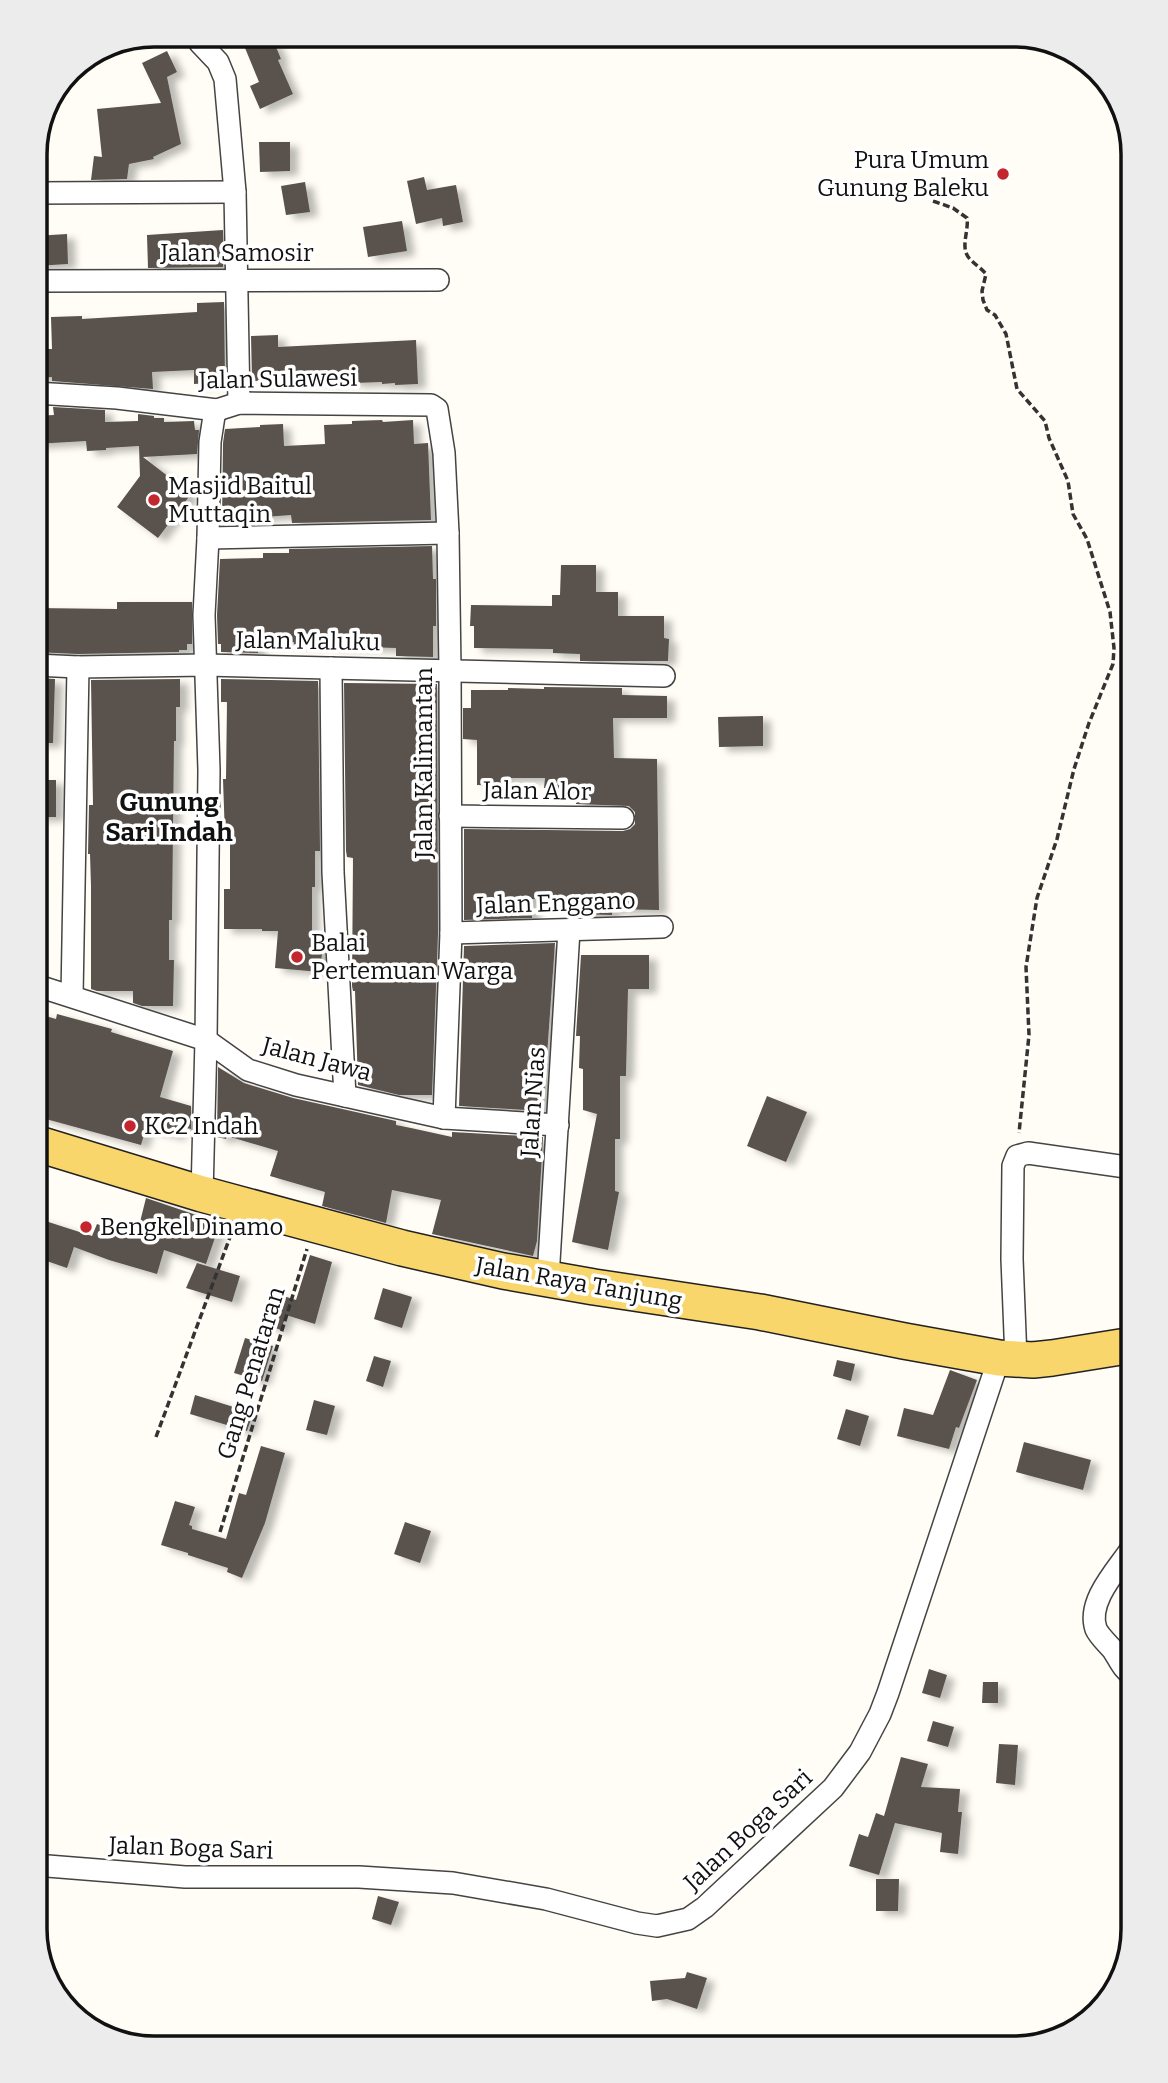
<svg xmlns="http://www.w3.org/2000/svg" width="1168" height="2083" font-family="Bitter,serif">
<style>
.building{fill:#5a524d;filter:url(#shadow)}
.lines{fill:none;stroke-linecap:round;stroke-linejoin:round}
.minor-casing{stroke:#444;stroke-width:24}
.primary-casing{stroke:#222;stroke-width:38}
.path{stroke:#333;stroke-width:3.5;stroke-dasharray:7 3.5;stroke-linecap:butt}
.minor{stroke:#fff;stroke-width:21}
.primary{stroke:#f9d66b;stroke-width:35}
.poi-dot{fill:#c4262e;stroke:#fff;stroke-width:2.5}
.labels{text-anchor:middle;stroke-width:7;stroke-linejoin:round;paint-order:stroke}
.poi-label{font-size:24px;fill:#111;stroke:#fff;text-anchor:start}
.street-label{font-size:24px;fill:#111;stroke:#fff}
.neighbourhood-label{font-size:26px;font-weight:bold;fill:#111;stroke:#fff}
.rim{fill:none;stroke:#111;stroke-width:3.5}
</style>
<defs>
<filter id="shadow"><feDropShadow dx="8" dy="4.5" stdDeviation="3.5" flood-color="#0004"/></filter>
</defs>
<rect width="100%" height="100%" fill="#fffdf5"/>
<!-- building -->
<g class="building">
<path d="M274 42 281 59 278 60 293 94 260 109 250 86 259 82 243 43Z"/>
<path d="M167 51 177 72 167 77 181 144 153 157 154 159 129 164 127 179 91 180 94 156 102 157 97 109 161 103 142 63Z"/>
<path d="M259 142H290V171L260 172Z"/>
<path d="M424 177 427 190 456 185 463 222 443 226 442 218 416 224 407 181Z"/>
<path d="M305 182 310 212 286 215 281 186Z"/>
<path d="M402 221 407 251 368 257 363 227Z"/>
<path d="M223 230V267L148 268 147 235Z"/>
<path d="M67 234 68 264 35 266V236Z"/>
<path d="M224 302 225 382 194 384V370L152 372 153 389 52 381V377L35 378V349H52L51 317 82 316V319L197 312V303Z"/>
<path d="M278 335V347L416 340 418 384 395 385V383L382 384V382L354 383V380L322 382V379L252 381 251 336Z"/>
<path d="M53 407 105 410V422L138 421V414L154 416V418H164V422L194 421 195 430H199L197 454 143 457 191 494 158 538 117 507 140 476 139 446 106 448V450L87 451 86 441 35 444V416L54 415Z"/>
<path d="M382 420 383 422 413 420 414 444 428 443 431 520 292 523 291 515 222 520 223 443 225 429 260 427V425L283 424 284 446 325 444 324 425 352 424V421Z"/>
<path d="M432 546 433 579H436V626H433V657L396 656V648L330 646V644H294V642H258V653L221 652V644H218L217 615 220 559 263 558V553H289V549Z"/>
<path d="M561 565H596V592H618V616H664V638L669 639 668 661H580V654L553 653V649L474 648V626H470L471 605 552 606V595H560Z"/>
<path d="M117 602H192V644H187V650H179V652L78 654 35 652V608L117 609Z"/>
<path d="M35 678 55 679 53 743H35Z"/>
<path d="M180 679V707H176V741H174L172 920H169V960H174L173 1006H142L133 1003V991H97L91 989V886L90 854H88L89 805H93L91 680Z"/>
<path d="M221 679 318 681 320 851H315V887H312V943L323 944 320 972 275 968 278 931H262V929H224V889H230V837H225L223 779H226L227 702H221Z"/>
<path d="M344 683 437 684 438 933 432 1095H399L358 1085 355 991H353L352 986 353 858 347 857 346 851Z"/>
<path d="M544 687 622 688V695L667 696V718H613L614 758 657 759 659 910 612 909V915L575 914 576 900 532 899V918L464 920V829L623 831 630 829 635 824V812L629 806 576 804V789L544 788 545 778H502V786L477 785V740L463 739V708H471V690H508V688L544 689Z"/>
<path d="M763 716V746L719 747 718 717Z"/>
<rect x="35" y="780" width="21" height="37"/>
<path d="M555 943 543 1111 459 1106 464 946Z"/>
<path d="M581 955H649V989H628L626 1076H620V1139H615V1191L619 1192 608 1250 572 1242 597 1114 583 1110V1069L579 1068 580 1036H576Z"/>
<path d="M35 1013 56 1019 57 1014 112 1029 111 1032 173 1051 160 1097 191 1106V1129L180 1126 177 1136 146 1128 141 1145 35 1116Z"/>
<path d="M218 1067 244 1083 293 1098 396 1121V1125L411 1128 452 1137V1132L543 1137 537 1241 533 1256 432 1234 441 1200 392 1190 386 1223 322 1206 325 1192 270 1176 278 1151 227 1136 226 1139 217 1137Z"/>
<path d="M767 1096 807 1112 786 1162 747 1146Z"/>
<path d="M146 1198 220 1223 206 1264 164 1250 157 1274 109 1260 74 1247 67 1268 38 1258 45 1236 35 1233 36 1218 92 1236 97 1224 136 1238Z"/>
<path d="M310 1255 332 1262 315 1324 286 1315 281 1330 264 1324 274 1293 296 1300Z"/>
<path d="M197 1263 240 1276 232 1302 186 1288Z"/>
<path d="M383 1288 412 1297 402 1328 374 1319Z"/>
<path d="M245 1338 273 1346 262 1381 234 1373Z"/>
<path d="M374 1356 391 1361 383 1387 366 1381Z"/>
<path d="M837 1360 855 1364 851 1381 833 1376Z"/>
<path d="M950 1370 977 1380 959 1428 956 1427 949 1449 897 1436 904 1408 933 1415Z"/>
<path d="M195 1395 253 1413 247 1431 190 1414Z"/>
<path d="M314 1400 335 1406 327 1435 306 1430Z"/>
<path d="M846 1409 869 1416 860 1446 837 1439Z"/>
<path d="M1024 1442 1091 1460 1083 1490 1016 1472Z"/>
<path d="M261 1446 285 1453 265 1523 242 1578 227 1572 228 1568 188 1555V1553L161 1545 175 1501 195 1507 189 1525 192 1526V1529L226 1539 239 1493 246 1495Z"/>
<path d="M405 1522 431 1531 420 1563 394 1554Z"/>
<path d="M929 1669 947 1675 940 1698 922 1693Z"/>
<path d="M983 1682H998V1703H982Z"/>
<path d="M933 1721 954 1727 948 1747 927 1741Z"/>
<path d="M999 1744 1018 1745 1015 1785 996 1783Z"/>
<path d="M901 1757 928 1764 921 1787 960 1789 958 1812H962L958 1854 940 1852 942 1833 895 1823 879 1875 849 1866 859 1834 868 1837 876 1813 884 1816Z"/>
<path d="M876 1879H899L898 1911H876Z"/>
<path d="M378 1896 399 1902 391 1925 372 1919Z"/>
<path d="M687 1972 707 1978 697 2009 667 1999 652 2001 650 1981 685 1978Z"/>
</g>
<g class="lines">
<defs>
<g id="minor">
<path d="M200 43 218 62 225 79 235 192 239 403"/>
<path d="M35 193 235 192"/>
<path d="M35 281 438 280"/>
<path d="M35 393 117 398 217 410 239 403 431 405 437 409 444 453 448 533 450 670 451 933 444 1118"/>
<path d="M208 538 448 533"/>
<path d="M35 665 78 667 205 665 664 676"/>
<path d="M331 668 333 872 345 1096"/>
<path d="M450 816 623 818"/>
<path d="M451 933 662 927"/>
<path d="M35 985 206 1040 248 1070 296 1085 444 1118 558 1125"/>
<path d="M72 996 78 667"/>
<path d="M202 1194 206 1040 209 770 204 615 208 538 210 442 214 416 217 410"/>
<path d="M548 1278 569 930"/>
<path d="M1016 1359 1012 1259 1013 1166 1017 1156 1028 1153 1133 1168"/>
<path d="M1133 1676C1122 1668 1120 1661 1113 1650 1108 1644 1099 1636 1096 1629 1086 1600 1120 1567 1133 1546"/>
<path d="M35 1865 185 1877H359L453 1883 546 1899 637 1923 657 1926 688 1919 705 1907 833 1788 860 1752 880 1714 888 1693 999 1358"/>
</g>
<path id="primary" d="M35 1143 202 1194 402 1248 503 1271 594 1287 760 1312 904 1341 999 1358 1033 1360 1052 1358 1133 1345"/>
</defs>
<!-- minor casing -->
<use href="#minor" class="minor-casing"/>
<!-- primary casing -->
<use href="#primary" class="primary-casing"/>
<!-- path -->
<g class="path">
<path d="M933 201 953 208 967 218C969 231 960 247 969 258 974 264 981 268 986 274L982 291 983 300 987 310 995 315 1006 334 1017 389 1045 421 1049 438 1068 481 1073 514 1087 539 1110 612 1114 648 1113 664 1089 723 1074 769 1057 839 1037 898 1026 967 1029 1035 1019 1133"/>
<path d="M156 1437 233 1229"/>
<path d="M220 1532 307 1249"/>
</g>
<!-- minor -->
<use href="#minor" class="minor"/>
<!-- primary -->
<use href="#primary" class="primary"/>
</g>
<!-- markers -->
<g class="poi-dot">
<circle cx="1003" cy="174" r="7"/>
<circle cx="154" cy="500" r="7"/>
<circle cx="297" cy="957" r="7"/>
<circle cx="130" cy="1126" r="7"/>
<circle cx="86" cy="1227" r="7"/>
</g>
<g class="labels">
<!-- poi labels -->
<g class="poi-label">
<text x="989" y="168" text-anchor="end">Pura Umum<tspan x="989" dy="28">Gunung Baleku</tspan></text>
<text x="168" y="494">Masjid Baitul<tspan x="168" dy="28">Muttaqin</tspan></text>
<text x="311" y="951">Balai<tspan x="311" dy="28">Pertemuan Warga</tspan></text>
<text x="144" y="1134">KC2 Indah</text>
<text x="100" y="1235">Bengkel Dinamo</text>
</g>
<!-- street labels -->
<g class="street-label">
<text x="237" y="261">Jalan Samosir</text>
<text transform="translate(278 379) rotate(-1)" y="8">Jalan Sulawesi</text>
<text transform="translate(308 641) rotate(1)" y="8">Jalan Maluku</text>
<text transform="translate(424 763) rotate(-90)" y="8">Jalan Kalimantan</text>
<text transform="translate(537 791) rotate(1)" y="8">Jalan Alor</text>
<text transform="translate(556 903) rotate(-2)" y="8">Jalan Enggano</text>
<text transform="translate(317 1059) rotate(15)" y="8">Jalan Jawa</text>
<text transform="translate(533 1102) rotate(-86)" y="8">Jalan Nias</text>
<text transform="translate(579 1283) rotate(10)" y="8">Jalan Raya Tanjung</text>
<text transform="translate(251 1373) rotate(-73)" y="8">Gang Penataran</text>
<text transform="translate(748 1830) rotate(-43)" y="8">Jalan Boga Sari</text>
<text transform="translate(191 1848) rotate(2)" y="8">Jalan Boga Sari</text>
</g>
<!-- neighbourhood labels -->
<g class="neighbourhood-label">
<text x="169" y="811">Gunung<tspan x="169" dy="30">Sari Indah</tspan></text>
</g>
</g>
<!-- crop -->
<path d="M0 0H1168V2083H0ZM154 47H1014A107 107 0 0 1 1121 154V1929A107 107 0 0 1 1014 2036H154A107 107 0 0 1 47 1929V154A107 107 0 0 1 154 47Z" fill="#ececec" fill-rule="evenodd"/>
<path class="rim" d="M154 47H1014A107 107 0 0 1 1121 154V1929A107 107 0 0 1 1014 2036H154A107 107 0 0 1 47 1929V154A107 107 0 0 1 154 47Z"/>
</svg>
